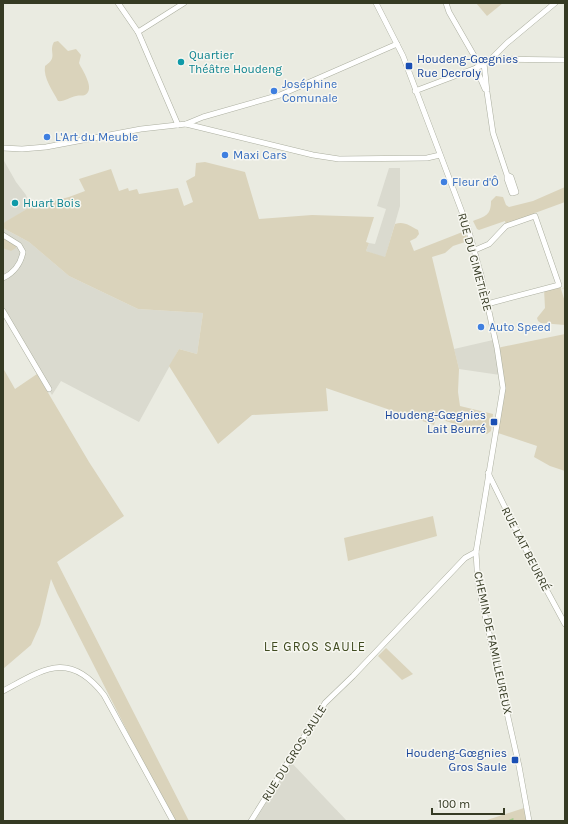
<svg xmlns="http://www.w3.org/2000/svg" width="568" height="824" font-family="Karla,sans-serif">
<style>
.built{fill:#dadacf}
.green{fill:#dad3bb}
.lines{fill:none;stroke-linecap:round;stroke-linejoin:round}
.stream{stroke:#a2cc8c;stroke-width:1.5}
.minor-casing{stroke:#acafa0;stroke-width:6}
.minor{stroke:#fff;stroke-width:5}
.culture-dot{fill:#0f9aa8;stroke:#f7f7f1;stroke-width:1.5}
.transit-dot{fill:#1a4fb4;stroke:#f7f7f1;stroke-width:1.5}
.shop-dot{fill:#3f7fe0;stroke:#f7f7f1;stroke-width:1.5}
.labels{text-anchor:middle;stroke-width:3;stroke-linejoin:round;paint-order:stroke}
.culture-label{font-size:12px;fill:#0d838f;stroke:#f7f7f1;text-anchor:start}
.transit-label{font-size:12px;fill:#164399;stroke:#f7f7f1;text-anchor:end}
.shop-label{font-size:12px;fill:#366cbe;stroke:#f7f7f1;text-anchor:start}
.street-label{font-size:12px;fill:#353a23;stroke:#f7f7f1}
.neighbourhood-label{font-size:13px;letter-spacing:1px;fill:#404b20;stroke:#f7f7f1}
</style>
<rect width="100%" height="100%" fill="#eaebe1"/>
<!-- built -->
<g class="built">
<path d="M3 159 16 182 26 195 30 207 3 224Z"/>
<path d="M389 168H400V206L385 258 366 251 369 243 375 244 386 209 377 206Z"/>
<path d="M3 228 29 242 69 276 138 309 203 313 197 354 179 349 139 422 61 381 52 395 3 311Z"/>
<path d="M493 340 500 375 459 369 454 349Z"/>
<path d="M289 760 347 821H252Z"/>
</g>
<!-- green -->
<g class="green">
<path d="M476 3H503L487 16Z"/>
<path d="M58 41 68 51 76 49 81 55 79 63C82 70 96 89 85 95 83 96 79 95 76 96 70 97 64 102 58 101 53 91 43 78 45 66 59 57 48 52 54 42Z"/>
<path d="M205 162 245 172 259 219 312 215 374 217 366 242 369 243 366 251 385 257 395 224C405 221 409 226 418 230L419 234 416 238 410 241 414 251 465 231 468 241 453 246 445 253 432 257 459 369 458 392 460 406 493 414 491 431 487 434 436 418 434 425 326 388 328 411 252 415 218 444 169 366 179 349 197 354 203 313 138 309 69 276 29 242 3 228V224L5 222 30 207 69 197 85 191 79 179 111 169 119 191 128 188 129 191 137 189 139 194 178 188 184 206 193 202 186 181 195 176 196 163Z"/>
<path d="M565 187V202L535 213V216L506 226 505 221 479 230 477 229 473 221C486 216 491 215 491 201L496 196 503 197 506 205 509 207 533 201Z"/>
<path d="M3 238 16 246V248L11 251 3 248Z"/>
<path d="M559 285 561 289 565 287V288L561 289 565 302V325L541 323 538 321 537 318 545 308 544 289Z"/>
<path d="M565 334V471L550 466 534 457 537 446 495 432 502 398 497 348Z"/>
<path d="M3 368 15 389 37 374 89 462 124 516 57 562 189 821H173L57 593 51 579 40 625 31 645 3 669Z"/>
<path d="M433 516 437 536 348 561 344 538Z"/>
<path d="M386 648 413 674 402 680 378 656Z"/>
<path d="M527 807 529 821H484Z"/>
</g>
<g class="lines">
<!-- stream -->
<path class="stream" d="M508 821 513 819"/>
<defs>
<g id="minor">
<path d="M118 3 138 32 178 125"/>
<path d="M376 3 403 56 468 228 481 275 497 348 503 388 476 552 478 584 519 766 529 821"/>
<path d="M446 3 449 12 480 66"/>
<path d="M138 32 184 3"/>
<path d="M491 59 565 60"/>
<path d="M484 63 487 92 493 133 507 175V179L512 193 516 192 511 177 507 175"/>
<path d="M476 68 485 89"/>
<path d="M415 91 476 68 491 59 507 43 555 3"/>
<path d="M186 124 313 155 339 159 427 158 440 155"/>
<path d="M3 148 22 149 46 147 141 129 186 124 203 117 280 95 397 44"/>
<path d="M3 235 19 245 23 252C21 263 14 273 3 278"/>
<path d="M475 250 489 244 506 226 535 216 559 285 487 304"/>
<path d="M3 311 49 389"/>
<path d="M488 473 539 576 565 624"/>
<path d="M3 691C44 669 69 650 104 695L173 821"/>
<path d="M251 821 325 703 353 676 465 558 476 552"/>
</g>
</defs>
<!-- minor casing -->
<use href="#minor" class="minor-casing"/>
<!-- minor -->
<use href="#minor" class="minor"/>
</g>
<!-- markers -->
<g class="culture-dot">
<circle cx="181" cy="62" r="4"/>
<circle cx="15" cy="203" r="4"/>
</g>
<g class="transit-dot">
<rect x="405" y="62" width="8" height="8" rx="2"/>
<rect x="490" y="418" width="8" height="8" rx="2"/>
<rect x="511" y="756" width="8" height="8" rx="2"/>
</g>
<g class="shop-dot">
<circle cx="274" cy="91" r="4"/>
<circle cx="47" cy="137" r="4"/>
<circle cx="225" cy="155" r="4"/>
<circle cx="444" cy="182" r="4"/>
<circle cx="481" cy="327" r="4"/>
</g>
<g class="labels">
<!-- culture labels -->
<g class="culture-label">
<text x="189" y="59">Quartier<tspan x="189" dy="14">Théâtre Houdeng</tspan></text>
<text x="23" y="207">Huart Bois</text>
</g>
<!-- transit labels -->
<g class="transit-label">
<text x="417" y="63" text-anchor="start">Houdeng-Gœgnies<tspan x="417" dy="14">Rue Decroly</tspan></text>
<text x="486" y="419">Houdeng-Gœgnies<tspan x="486" dy="14">Lait Beurré</tspan></text>
<text x="507" y="757">Houdeng-Gœgnies<tspan x="507" dy="14">Gros Saule</tspan></text>
</g>
<!-- shop labels -->
<g class="shop-label">
<text x="282" y="88">Joséphine<tspan x="282" dy="14">Comunale</tspan></text>
<text x="55" y="141">L'Art du Meuble</text>
<text x="233" y="159">Maxi Cars</text>
<text x="452" y="186">Fleur d'Ô</text>
<text x="489" y="331">Auto Speed</text>
</g>
<!-- street labels -->
<g class="street-label">
<text transform="translate(475 262) rotate(75)" y="4">RUE DU CIMETIÈRE</text>
<text transform="translate(526 549) rotate(63)" y="4">RUE LAIT BEURRÉ</text>
<text transform="translate(493 643) rotate(78)" y="4">CHEMIN DE FAMILLEUREUX</text>
<text transform="translate(294 753) rotate(-58)" y="4">RUE DU GROS SAULE</text>
</g>
<!-- neighbourhood labels -->
<g class="neighbourhood-label">
<text x="315" y="651">LE GROS SAULE</text>
</g>
</g>
<!-- border -->
<rect width="568" height="824" fill="none" stroke="#353a23" stroke-width="8"/>
<!-- scale -->
<path d="M432 808v6h72v-6" fill="none" stroke="#353a23" stroke-width="2"/>
<text x="438" y="808" font-size="12" fill="#353a23" stroke="#f7f7f1" stroke-width="3" paint-order="stroke">100 m</text>
</svg>
